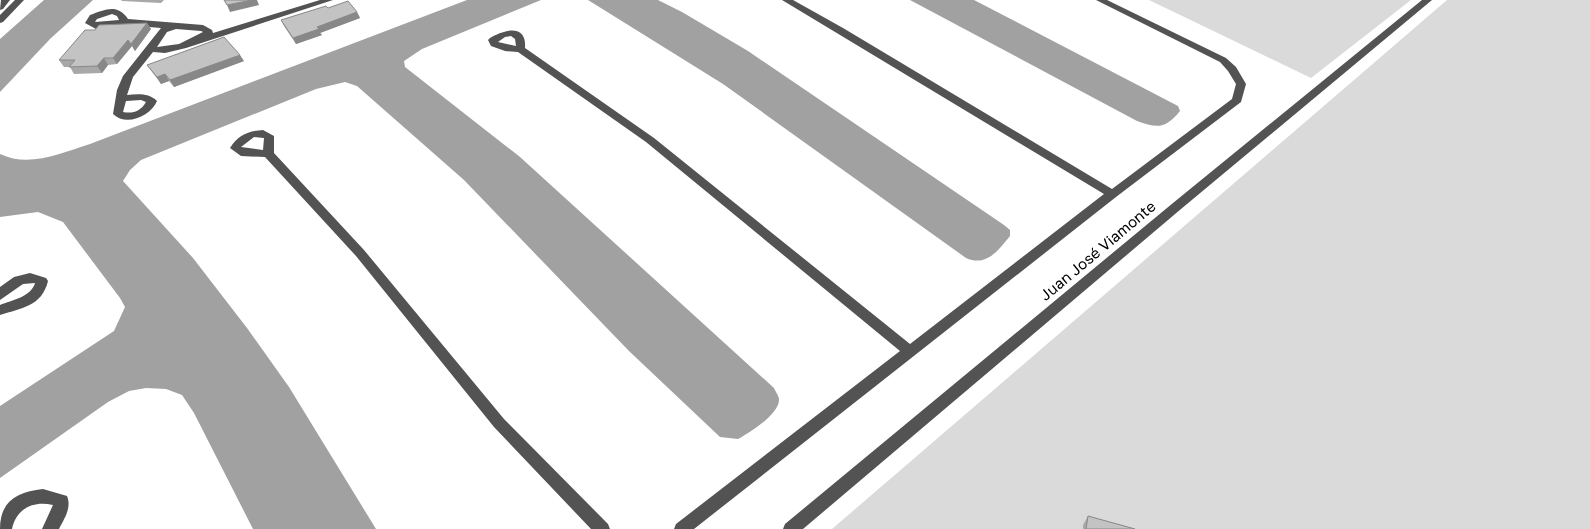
<svg xmlns="http://www.w3.org/2000/svg" width="1590" height="529" font-family="'Golos Text',sans-serif">
<style>
.green{fill:#dadada}
.water{fill:#a1a1a1}
.lines{fill:none;stroke-linecap:round;stroke-linejoin:round}
.minor{fill:#535353;fill-rule:evenodd}
.wall{fill:#a8a8a8}
.shaded-wall{fill:#888}
.building{fill:#c3c3c3;stroke:#888}
.labels{text-anchor:middle;stroke-width:4;stroke-linejoin:round;paint-order:stroke}
.street-label{font-size:15px;fill:#000;stroke:#fff}
</style>
<rect width="100%" height="100%" fill="#fff"/>
<!-- green -->
<g class="green">
<path d="M1149 0H1411L1311 78Z"/>
<path d="M1447 0H1590V529H832Z"/>
</g>
<!-- water -->
<g class="water">
<path d="M44 0H93L50 39 0 92V39Z"/>
<path d="M467 0H541L422 49 404 61 405 67 520 157 774 388C775 391 779 396 779 399 780 414 749 433 738 439L720 437 629 351 464 180 357 86 345 82 316 89 141 160 130 170 123 181 193 258 247 328 289 387 376 529H253L194 413 182 395 166 389 146 388 129 391 108 402 0 478V406L114 331 125 307 120 298 63 222 38 212 0 217V154C29 168 61 153 90 144Z"/>
<path d="M588 0H658L682 12 748 51 1004 225 1010 230V236C998 251 986 267 966 258L723 84Z"/>
<path d="M910 0H974L1178 106 1180 111C1166 128 1158 129 1137 121Z"/>
</g>
<g class="lines">
<!-- minor -->
<g class="minor">
<path d="M1 0H10L3 9 0 10Z"/>
<path d="M15 0H24L3 22 0 23V15Z"/>
<path d="M320 0H333L186 48 165 53 153 52 133 77 127 95C138 94 149 93 157 101 151 116 126 127 113 114L117 90 123 76 161 28 125 25 96 29 85 23 90 15C105 10 117 3 128 19L203 25 212 30 213 33ZM112 14 117 16 119 20 95 22 97 19ZM176 29 201 31 203 32 179 44 157 47 167 32ZM141 100 146 102C141 111 133 114 123 112L126 101Z"/>
<path d="M782 0H793L843 28 1112 189 1232 99 1236 84 1228 71 1220 62 1096 0H1107L1226 58 1236 67 1246 84 1241 102 1116 197 694 529H674L676 524 900 351 646 142 518 52 505 51 491 46 488 40 490 38C503 30 527 23 525 48L654 138 910 344 1104 194ZM511 36 515 39 516 46 498 42 505 37Z"/>
<path d="M1422 0H1432L1181 209 803 529H783L785 524 1173 203Z"/>
<path d="M263 130 274 136V153L364 250 504 419 608 524 610 529H591L494 427 356 256 265 157 241 156 230 148C238 135 248 131 263 130ZM254 137 264 138 263 150 241 147Z"/>
<path d="M30 273 46 278 48 281C42 306 22 308 0 315V305C12 300 31 297 35 283L23 284 0 300V287L14 277Z"/>
<path d="M43 489 67 496C72 508 64 519 59 529H42L53 505C33 500 16 509 12 529H0C0 501 17 492 43 489Z"/>
</g>
</g>
<!-- wall -->
<g class="wall">
<path d="M121 0H164L161 3 122 1Z"/>
<path d="M328 8 357 12 360 18 320 33 322 35 296 44 284 26 281 20Z"/>
<path d="M147 23 151 29 135 51 132 46 117 64 108 65 102 73 74 74 70 67H64L59 60Z"/>
<path d="M244 61 174 87 169 81 161 84 147 65Z"/>
<path d="M1088 516 1135 529H1083V525Z"/>
</g>
<!-- shaded-wall -->
<g class="shaded-wall">
<path d="M252 0H257L259 5 230 12 227 5Z"/>
<path d="M357 12 360 18 320 33 322 35 296 44 293 38 317 27Z"/>
<path d="M147 23 151 29 135 51 131 44Z"/>
<path d="M128 40 132 46 117 64 113 58Z"/>
<path d="M240 55 244 61 174 87 170 80Z"/>
<path d="M104 58 108 65 102 73 97 66Z"/>
<path d="M165 74 169 81 161 84 157 77Z"/>
</g>
<!-- building -->
<g class="building">
<path d="M224 0H252L227 5Z"/>
<path d="M348 1 357 12 317 27 319 29 293 38 281 20 326 6 328 8Z"/>
<path d="M147 23 131 44 128 40 113 58H104L97 66 69 67 75 60H59L85 30H95L99 25Z"/>
<path d="M224 37 240 55 170 80 165 74 157 77 147 65Z"/>
<path d="M1088 516 1135 529H1086Z"/>
</g>
<g class="labels">
<!-- street labels -->
<g class="street-label">
<text transform="translate(1098 251) rotate(-40)" y="5">Juan José Viamonte</text>
</g>
</g>
</svg>
